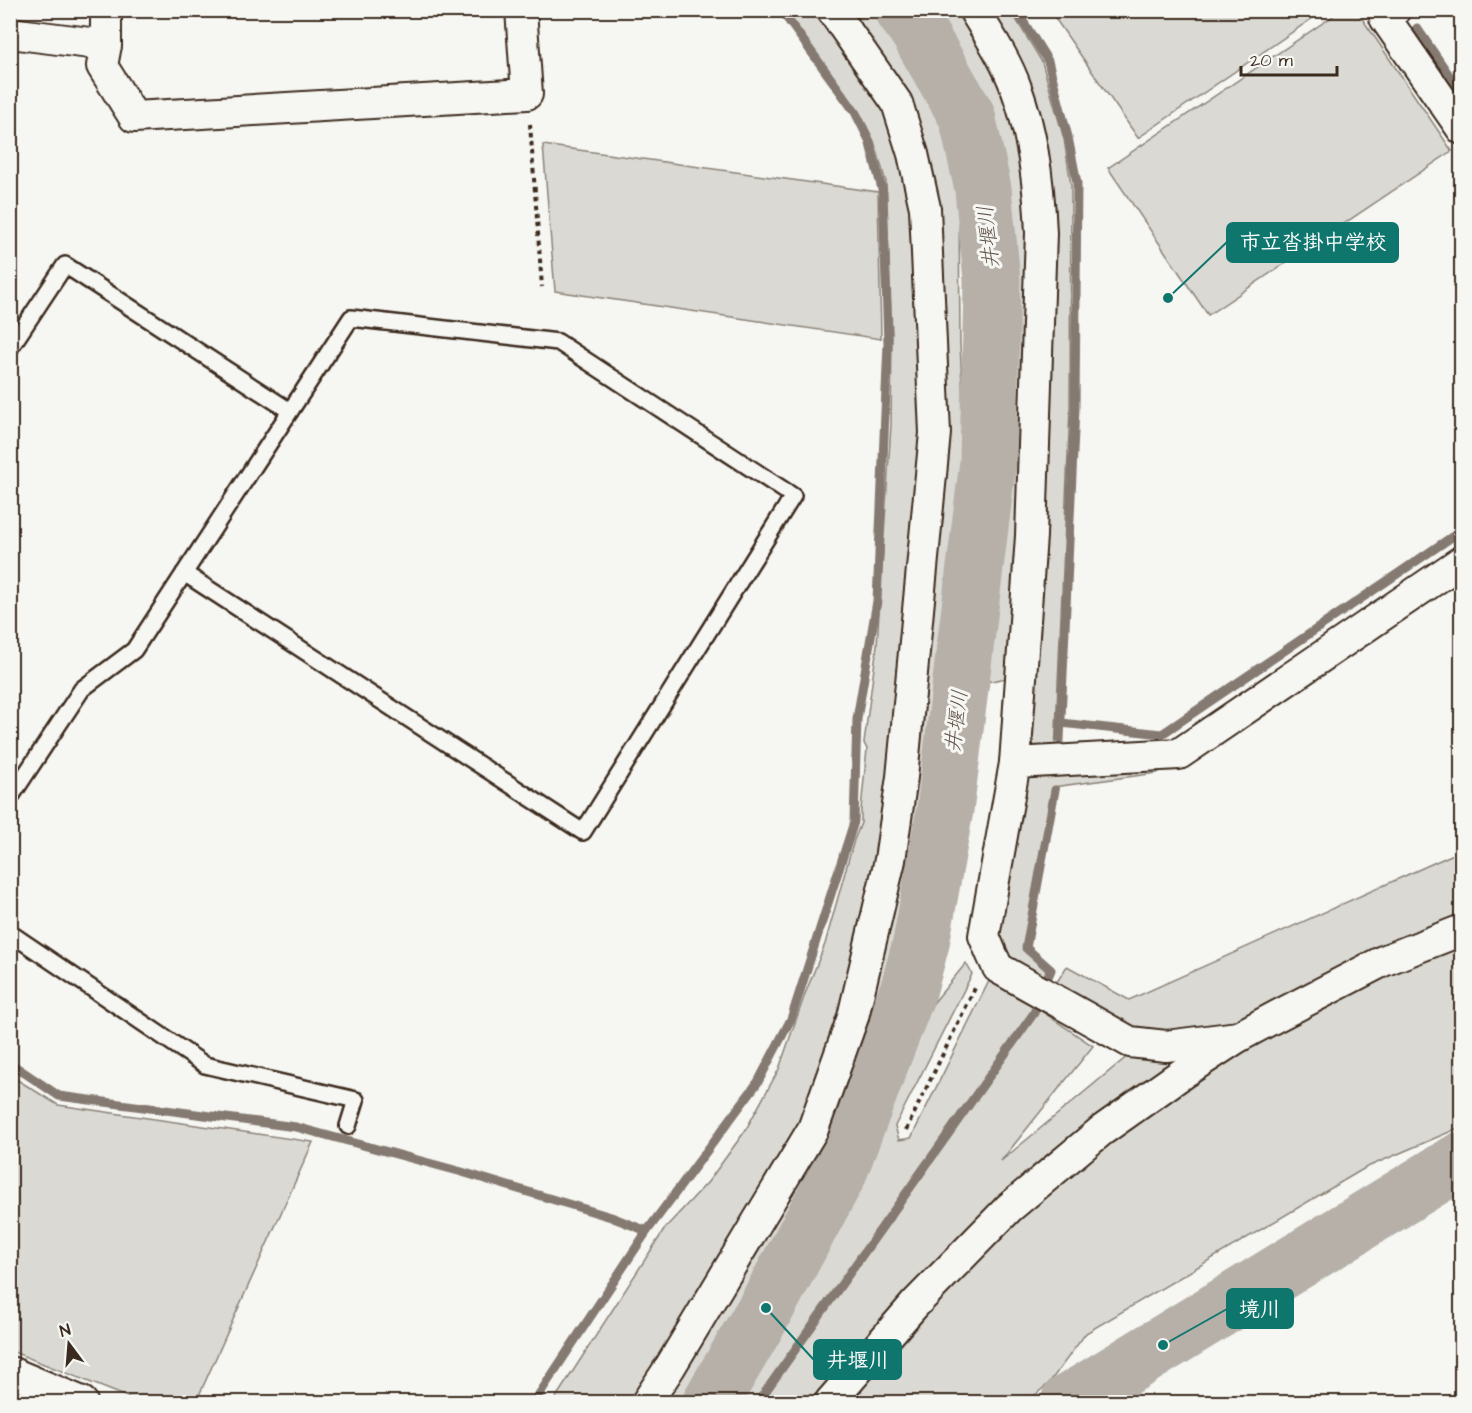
<svg xmlns="http://www.w3.org/2000/svg" width="1472" height="1413" font-family="'Architects Daughter','Klee One',sans-serif">
<style>
.green{fill:#dad9d3;stroke:#8a8278;stroke-width:1.5}
.lines{fill:none;stroke-linecap:round;stroke-linejoin:round}
.stream{stroke:#857a71;stroke-width:9}
.river{stroke:#b6b0a9;stroke-width:57}
.service-casing{stroke:#3b2a1e;stroke-width:20}
.minor-casing{stroke:#3b2a1e;stroke-width:34}
.path{stroke:#3b2a1e;stroke-width:4;stroke-dasharray:4.5 4.5;stroke-linecap:butt}
.service{stroke:#f6f6f2;stroke-width:15}
.minor{stroke:#f6f6f2;stroke-width:30}
.labels{text-anchor:middle;stroke-width:6;stroke-linejoin:round;paint-order:stroke}
.water-label{font-size:21px;font-style:italic;fill:#605248;stroke:#f6f6f2}
.leader{fill:none;stroke:#0f766e;stroke-width:2}
.callout-dot{fill:#0f766e;stroke:#f6f6f2;stroke-width:2}
.callout{fill:#0f766e;stroke:#0f766e;stroke-width:2}
.callout-label{font-size:21px;text-anchor:middle;font-weight:bold;fill:#fff}
</style>
<rect width="100%" height="100%" fill="#f6f6f2"/>
<filter id="ink" filterUnits="userSpaceOnUse"><feTurbulence type="fractalNoise" baseFrequency=".0167" numOctaves="2"/><feDisplacementMap in="SourceGraphic" scale="12" xChannelSelector="R" yChannelSelector="G"/><feConvolveMatrix kernelMatrix="1 2 1 2 8 2 1 2 1" color-interpolation-filters="sRGB"/></filter>
<g filter="url(#ink)">
<!-- green -->
<g class="green">
<path d="M1342 10 1357 11 1452 151 1208 315 1108 168Z"/>
<path d="M785 11H825L886 101 917 202 922 506 888 838 811 1115 639 1402H553L666 1227 708 1182 745 1131 779 1069 805 994 825 944 854 840 861 823V809L867 749 864 743 877 645 891 425 892 334 886 182 874 141 860 113Z"/>
<path d="M842 11H878L897 37 937 105 959 195 960 343 965 453 958 582 952 666 935 784 909 945 882 1027 854 1102 807 1200 769 1273 695 1402H655L818 1129 907 806 929 183Z"/>
<path d="M926 11H964L1006 86 1033 217 1011 677 977 684 1001 454 1005 229 996 161 984 116 965 71Z"/>
<path d="M983 11H1011L1042 62 1064 139 1071 185 1070 408 1055 752 1031 753 1021 745 1048 191Z"/>
<path d="M1050 11H1323L1138 138Z"/>
<path d="M543 145 878 192 881 339 555 291Z"/>
<path d="M1167 767 1157 773 1053 787 1023 948 1048 968 1044 975 1057 982 1067 966 1129 1000 1449 856 1461 851V920L1241 1022 1204 1031 1129 1032 997 953 1018 782 1028 769Z"/>
<path d="M1461 939V1127L1365 1168 1086 1333 1049 1383 1027 1402H841L948 1281 1122 1129 1263 1036Z"/>
<path d="M966 963 972 974 895 1126 899 1140 911 1138 991 977 1093 1046 1001 1161 1129 1055 1206 1048 818 1402H728L786 1301 822 1248 876 1140 926 1012Z"/>
<path d="M11 1076 58 1105 313 1142 196 1402H140L11 1351Z"/>
<path d="M11 1387 33 1396 30 1402H11Z"/>
</g>
<g class="lines">
<!-- stream -->
<g class="stream">
<path d="M1016 10 1048 61 1068 137 1077 183 1075 408 1060 740"/>
<path d="M1417 28 1462 94"/>
<path d="M1061 723 1162 734 1462 530"/>
<path d="M1048 977 1051 970 1026 948 1055 790"/>
<path d="M10 1063 59 1096 296 1127 462 1172 611 1217 647 1231"/>
<path d="M534 1402 647 1231 758 1082 791 1019 854 822 857 719 877 601 888 343 883 193 869 140 855 112 781 10"/>
<path d="M758 1402 1034 1013 1038 1002"/>
</g>
<!-- river -->
<g class="river">
<path d="M711 1402 766 1308 838 1174 909 988 921 943 945 810 988 462 992 280 983 189 967 116 918 31 903 10"/>
<path d="M1069 1402 1462 1160"/>
</g>
<defs>
<g id="service">
<path d="M10 348 65 265 290 411"/>
<path d="M10 798 82 689 134 650 351 318 558 342 793 496 583 832 184 573"/>
<path d="M10 933 205 1065 356 1100 348 1126"/>
</g>
<g id="minor">
<path d="M106 10V45L102 66 134 117 527 94 521 10"/>
<path d="M974 10C989 35 1006 60 1016 88 1033 134 1039 184 1041 233L1031 536 1015 763 984 936 992 955 998 968 1130 1042 1166 1046 1238 1037"/>
<path d="M1395 10 1385 18 1462 129"/>
<path d="M10 33 106 45"/>
<path d="M1015 763 1179 754 1462 561"/>
<path d="M10 1372 82 1402"/>
<path d="M647 1402 670 1367 813 1129 853 1017 890 860 902 777 935 433 925 208 913 154 897 103 832 10"/>
<path d="M830 1402 915 1304 1009 1208 1101 1131 1183 1073 1238 1037 1277 1016 1383 961 1462 930"/>
</g>
</defs>
<!-- service casing -->
<use href="#service" class="service-casing"/>
<!-- minor casing -->
<use href="#minor" class="minor-casing"/>
<!-- path -->
<g class="path">
<path d="M530 124 542 287"/>
<path d="M906 1130 975 988"/>
</g>
<!-- service -->
<use href="#service" class="service"/>
<!-- minor -->
<use href="#minor" class="minor"/>
</g>
</g>
<g class="labels">
<!-- water labels -->
<g class="water-label">
<text transform="translate(988 237) rotate(-96)" y="7">井堰川</text>
<text transform="translate(956 721) rotate(-83)" y="7">井堰川</text>
</g>
</g>
<!-- callouts -->
<path class="leader" d="M1168 298L1227 242M1163 1345L1227 1309M766 1308L814 1360"/>
<g class="callout-dot">
<circle cx="1168" cy="298" r="6"/>
<circle cx="1163" cy="1345" r="6"/>
<circle cx="766" cy="1308" r="6"/>
</g>
<g class="callout">
<rect x="1227" y="223" width="171" height="39" rx="6"/>
<rect x="1227" y="1289" width="66" height="39" rx="6"/>
<rect x="814" y="1340" width="87" height="39" rx="6"/>
</g>
<g class="callout-label">
<text x="1313" y="249">市立沓掛中学校</text>
<text x="1260" y="1316">境川</text>
<text x="858" y="1367">井堰川</text>
</g>
<!-- margin -->
<rect width="1472" height="1413" fill="none" stroke="#f6f6f2" stroke-width="36"/>
<rect x="18" y="18" width="1436" height="1377" fill="none" stroke="#3b2a1e" stroke-width="2" filter="url(#ink)"/>
<!-- north arrow -->
<g transform="translate(69 1344) rotate(344)" stroke="#f6f6f2" stroke-width="4.5" paint-order="stroke">
<path d="M0-4.5L10 22L0 15L-10 22Z" fill="#3b2a1e"/>
<text y="-9" font-size="16" font-weight="bold" text-anchor="middle" fill="#3b2a1e">N</text>
</g>
<!-- scale -->
<path d="M1241 66v9h96v-9" fill="none" stroke="#3b2a1e" stroke-width="3"/>
<text x="1250" y="66" font-size="18" fill="#3b2a1e" stroke="#f6f6f2" stroke-width="4.5" paint-order="stroke">20 m</text>
</svg>
